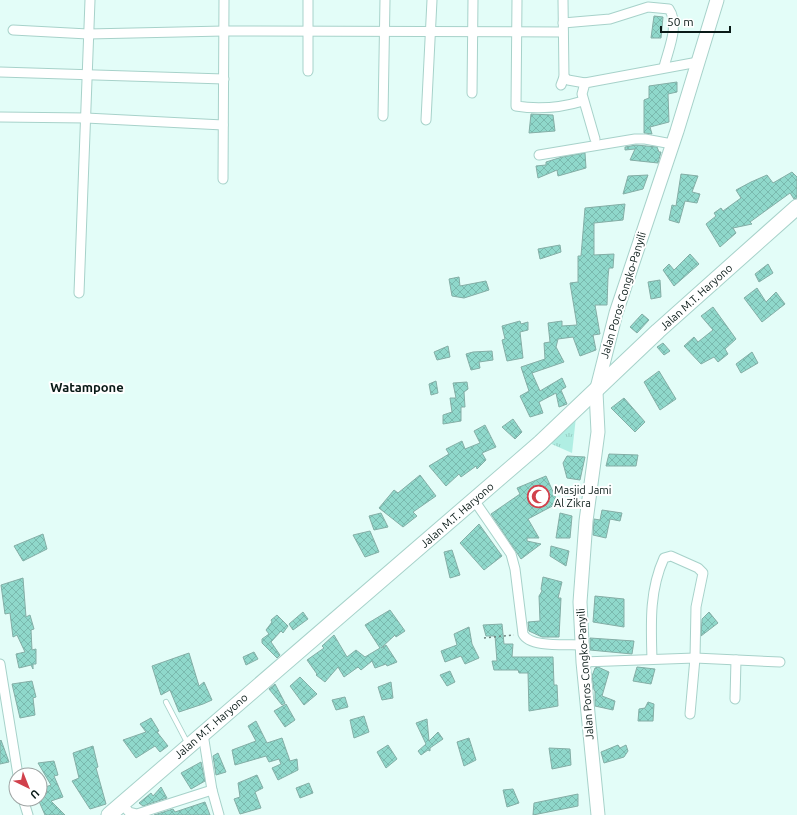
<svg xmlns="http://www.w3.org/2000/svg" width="797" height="815" font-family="Ubuntu,sans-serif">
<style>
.grass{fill:url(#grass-tufts)}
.building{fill:url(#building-cross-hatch);stroke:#84aea6}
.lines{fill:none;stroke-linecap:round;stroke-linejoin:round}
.service-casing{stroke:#a7d2ca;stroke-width:6}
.minor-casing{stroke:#a7d2ca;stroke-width:11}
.secondary-casing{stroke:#a7d2ca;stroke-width:15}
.trunk-casing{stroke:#a7d2ca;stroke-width:17}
.path{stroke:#6c817d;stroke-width:1.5;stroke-dasharray:2 3;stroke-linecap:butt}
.service{stroke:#fff;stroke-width:4.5}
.minor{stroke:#fff;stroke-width:9}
.secondary{stroke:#fff;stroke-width:13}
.trunk{stroke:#fff;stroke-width:15}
.labels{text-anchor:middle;stroke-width:4;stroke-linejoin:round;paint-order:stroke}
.street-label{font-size:11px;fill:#091a17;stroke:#fff}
.poi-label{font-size:11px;fill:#091a17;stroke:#fff;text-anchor:start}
.quarter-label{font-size:13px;font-weight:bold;fill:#091a17;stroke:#fff}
</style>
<defs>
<pattern id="grass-tufts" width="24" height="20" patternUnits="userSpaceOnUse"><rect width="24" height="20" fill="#b0eee3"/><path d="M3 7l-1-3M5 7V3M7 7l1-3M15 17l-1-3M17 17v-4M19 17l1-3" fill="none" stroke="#96ccc2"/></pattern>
<pattern id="building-cross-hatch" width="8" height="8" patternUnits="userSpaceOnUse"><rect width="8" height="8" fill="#8fd8cb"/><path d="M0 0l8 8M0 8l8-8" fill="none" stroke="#7ab9ae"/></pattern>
</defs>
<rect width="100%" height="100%" fill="#e3fdf8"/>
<!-- grass -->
<path class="grass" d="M576 417 572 453 547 442Z"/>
<!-- building -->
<g class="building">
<path d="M654 16 663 17 661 38H651Z"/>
<path d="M677 82V92L668 94 669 122 650 127 652 134 644 133V100L649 98V86Z"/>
<path d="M531 114 553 115 555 131 529 133Z"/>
<path d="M636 145 657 147 659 152H661L658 163 630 160 635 149 625 150V147Z"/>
<path d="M585 153 586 168 558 176 557 170 538 178 536 166 546 165V162L562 157Z"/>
<path d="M792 172 797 177V198L794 199 790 193 750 222 752 224 733 228 736 233 720 247 706 224 716 216 714 213 721 208 723 211 741 198 736 190 751 182 767 175 773 183Z"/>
<path d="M681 174 698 176 692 192 700 194 697 203 685 201 679 223 669 220 672 205 676 206Z"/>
<path d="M648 175 643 189 623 194 628 176Z"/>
<path d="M625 204 623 220 594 223V255L614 254 613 268H609L608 277 607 305H595L600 334 593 335 596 350 580 356 573 337 558 339 556 347 564 362 532 373 540 391 562 378 566 387 561 390 567 404 559 407 556 393 539 402 543 413 530 417 520 396 529 391 521 367 545 359 544 343 550 342 548 323 562 321V326L577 325 570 283 578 282V256H581L585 208Z"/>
<path d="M560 245 561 252 540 259 538 249Z"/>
<path d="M690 254 699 264 674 286 663 270 669 264 674 270Z"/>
<path d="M768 264 773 273 759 282 755 274Z"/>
<path d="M459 277 460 286 486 281 489 290 464 298 452 296 449 279Z"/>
<path d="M660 280 661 297 651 299 648 282Z"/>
<path d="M757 288 766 302 776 292 785 304 762 322 744 298Z"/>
<path d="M713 307 736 339 725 349 728 354 718 362 714 357 701 364 684 346 694 337 698 342 713 330 701 316Z"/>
<path d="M642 314 649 320 637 333 630 327Z"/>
<path d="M520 321 521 324 528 322V330L520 332 523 358 507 361 502 340 505 339 502 326Z"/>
<path d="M663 343 670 351 664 355 657 347Z"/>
<path d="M448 346 450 357 437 360 434 352Z"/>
<path d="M492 351 493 360 479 362 480 368 471 370 466 354 473 352Z"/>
<path d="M752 352 758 363 741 373 736 364Z"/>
<path d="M659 371 676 399 660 410 644 382Z"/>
<path d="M436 381 438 393 431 395 429 384Z"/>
<path d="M467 382 468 389 464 392 465 407H461V421L443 424V415L452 412 450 398H456L453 383Z"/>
<path d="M624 398 645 422 635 432 611 408Z"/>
<path d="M513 419 522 432 515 439 502 427Z"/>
<path d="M485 425 496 447 482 453 486 460 477 469 476 466 461 477 459 474 446 486 429 466 449 454 446 449 462 441 465 449 480 443 474 431Z"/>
<path d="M609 454 638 455 636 466H606Z"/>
<path d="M567 456 585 457 580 480 567 478 563 463Z"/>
<path d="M420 475 436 496 413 512 417 516 403 527 379 508 394 490 398 493Z"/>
<path d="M546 476 558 503 528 519 539 538H527V541L541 544 521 559 491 514 520 494 517 488Z"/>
<path d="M602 510 622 513 620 521 610 519 606 538 593 535 594 519 600 520Z"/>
<path d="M381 513 388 527 374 530 369 516Z"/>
<path d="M560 513 572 516 570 538H556Z"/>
<path d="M479 524 502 556 484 570 460 543Z"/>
<path d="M370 531 379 552 365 557 353 535Z"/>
<path d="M43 534 47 549 23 561 14 546Z"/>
<path d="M551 546 569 551 566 566 550 556Z"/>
<path d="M452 550 460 575 450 578 444 552Z"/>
<path d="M543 577 562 582 558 598H561L559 637H542L529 631 528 622 540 621 539 596 542 591 541 589Z"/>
<path d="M23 578 26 617 30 615 34 629 31 630 32 650 36 649V664H33V669L31 665 19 668 16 654 25 652 17 635 13 637 10 613 5 614 1 585Z"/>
<path d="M595 596 624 599V627L593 622Z"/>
<path d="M390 610 405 631 396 637 395 635 381 648 386 645 397 662 387 666 386 664 375 668 372 661 361 670 358 667 344 677 338 667 325 682 316 675 317 674 307 660 324 648 322 646 334 635 347 657 356 650 365 657 380 648 365 625Z"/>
<path d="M303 612 308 619 293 630 289 624Z"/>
<path d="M709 612 718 623 701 636 702 619Z"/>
<path d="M277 615 288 626 283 633 281 631 271 642 280 655 277 658 262 643V639L269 634 266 630 272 622 271 620Z"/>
<path d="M502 624 504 644H513L512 657H553L554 685H557L558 706 529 711 528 673H519L518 670H494L492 661H497L495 636H486L483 625Z"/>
<path d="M469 627 472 644 479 658 465 664 461 656 445 662 441 651 457 645 454 634Z"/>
<path d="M590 638 634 641 632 654 590 650Z"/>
<path d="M254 652 258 659 246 665 243 657Z"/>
<path d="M189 653 199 686 204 682 212 700 203 704 179 712 170 690 161 695 152 666Z"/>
<path d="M598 667 609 672 602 696 615 701 613 710 595 706V691L594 690 592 676 595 668Z"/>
<path d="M637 667 655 669 651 684 633 681Z"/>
<path d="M450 671 455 682 447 686 440 675Z"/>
<path d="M300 677 317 694 304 705 290 686Z"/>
<path d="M32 681 36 697 33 698 35 715 20 718 12 684Z"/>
<path d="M391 682 393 698 382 700 378 687Z"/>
<path d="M275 684 285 703 282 705 269 689Z"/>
<path d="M345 697 348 707 336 710 332 700Z"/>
<path d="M648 702 654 704 653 721H638L639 709 645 708Z"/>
<path d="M286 704 295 720 285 727 274 711Z"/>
<path d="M364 716 369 732 354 738 350 720Z"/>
<path d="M151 718 159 731 157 732 168 746 160 752 155 746 136 758 123 740 146 732 140 724Z"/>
<path d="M427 719 429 741 438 732 443 739 430 748V751L428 750 421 755 418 751 426 744 416 723Z"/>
<path d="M256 721 267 743 282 738 290 761 297 759 298 770 278 780 272 768 281 764 279 759 269 762 266 756 235 765 232 750 256 741 248 726Z"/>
<path d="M469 738 476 760 464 766 457 742Z"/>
<path d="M1 740 9 762 0 764V741Z"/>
<path d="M388 745 397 759 386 768 377 752Z"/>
<path d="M618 745 620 748 626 745 628 751 624 757 604 763 601 752Z"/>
<path d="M93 746 98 767 96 768 106 804 90 809 72 781 79 778 73 753Z"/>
<path d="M549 748 570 749 571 765 552 769Z"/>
<path d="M218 753 226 772 216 775 213 756Z"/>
<path d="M54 761 58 775 54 776 63 797 51 801 65 815H45L38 799H40V789L51 785 38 763Z"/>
<path d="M201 762 205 781 191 789 181 773Z"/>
<path d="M257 775 263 788 255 792 261 808 240 814 234 799 240 797 238 783Z"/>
<path d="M309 783 313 793 300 798 296 788Z"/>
<path d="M161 787 167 798 143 806 139 803 151 793 153 796Z"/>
<path d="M513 789 519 803 507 807 503 790Z"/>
<path d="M578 794V806L533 815 534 803Z"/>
<path d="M205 802 210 815H154L173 809 175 812Z"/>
</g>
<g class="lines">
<defs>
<path id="service" d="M166 702 188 744"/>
<g id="minor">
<path d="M517 0 516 106C540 110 560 108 583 101"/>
<path d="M563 23 610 19 648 7 669 9C680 25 668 50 664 67"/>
<path d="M13 30 88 34 224 31 563 32"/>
<path d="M308 71V0"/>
<path d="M0 72 224 79"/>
<path d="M564 77 568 80 585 83"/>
<path d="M561 85 564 77 563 0"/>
<path d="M472 93 473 0"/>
<path d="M383 116 385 0"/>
<path d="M0 117 86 118 223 125"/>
<path d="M426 120 432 0"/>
<path d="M595 139 582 94 585 83 698 62"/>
<path d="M539 155 635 139H645L672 144"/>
<path d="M223 179 224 0"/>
<path d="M79 293 90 0"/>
<path d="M474 500 511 554 515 569 523 634C530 648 567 644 581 645"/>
<path d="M652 659C651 625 649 591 664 558L671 556 698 568 703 573 696 607 695 658 690 714"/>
<path d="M583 662 695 658 780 662"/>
<path d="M0 664 18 775"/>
<path d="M735 699 736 660"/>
<path d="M203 734 212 790 219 815"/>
<path d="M23 799 28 815"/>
<path d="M122 804 129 812 137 814 212 790"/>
</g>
<path id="secondary" d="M598 815 583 662 580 602 586 521 598 432 596 392 616 313 677 131 717 0"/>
<path id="trunk" d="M109 815 540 443 658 331 797 207"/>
</defs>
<!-- service casing -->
<use href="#service" class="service-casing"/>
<!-- minor casing -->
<use href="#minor" class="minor-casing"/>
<!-- secondary casing -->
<use href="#secondary" class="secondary-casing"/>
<!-- trunk casing -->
<use href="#trunk" class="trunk-casing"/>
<!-- path -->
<path class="path" d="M484 638 514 635"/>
<!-- service -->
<use href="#service" class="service"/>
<!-- minor -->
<use href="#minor" class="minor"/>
<!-- secondary -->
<use href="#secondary" class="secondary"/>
<!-- trunk -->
<use href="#trunk" class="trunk"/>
</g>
<!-- icons -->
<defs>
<symbol id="mosque-ring" viewBox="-11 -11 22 22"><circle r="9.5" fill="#fff" stroke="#d1414c" stroke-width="1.5"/><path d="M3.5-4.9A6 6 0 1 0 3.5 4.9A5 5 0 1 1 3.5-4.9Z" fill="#d1414c"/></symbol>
</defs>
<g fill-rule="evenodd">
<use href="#mosque-ring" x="526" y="484" width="25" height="25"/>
</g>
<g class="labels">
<!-- street labels -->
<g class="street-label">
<text transform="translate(623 295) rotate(-73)" y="4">Jalan Poros Congko-Panyili</text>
<text transform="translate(696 297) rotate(-42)" y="4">Jalan M.T. Haryono</text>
<text transform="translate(457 515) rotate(-41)" y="4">Jalan M.T. Haryono</text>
<text transform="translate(585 674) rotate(-94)" y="4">Jalan Poros Congko-Panyili</text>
<text transform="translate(211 726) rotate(-41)" y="4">Jalan M.T. Haryono</text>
</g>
<!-- poi labels -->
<g class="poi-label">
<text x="554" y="494">Masjid Jami<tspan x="554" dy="13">Al Zikra</tspan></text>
</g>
<!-- quarter labels -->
<g class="quarter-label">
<text x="87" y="392">Watampone</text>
</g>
</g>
<!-- north arrow -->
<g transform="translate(28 787) rotate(137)"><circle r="19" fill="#ffffff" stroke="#9da3a2"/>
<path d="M0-3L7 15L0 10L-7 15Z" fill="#d1414c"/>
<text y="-6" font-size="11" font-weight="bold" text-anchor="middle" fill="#091a17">U</text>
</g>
<!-- scale -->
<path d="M661 26v6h69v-6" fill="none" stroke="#091a17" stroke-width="2"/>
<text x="667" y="26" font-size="12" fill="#091a17" stroke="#ffffff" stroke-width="3" paint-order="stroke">50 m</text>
</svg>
